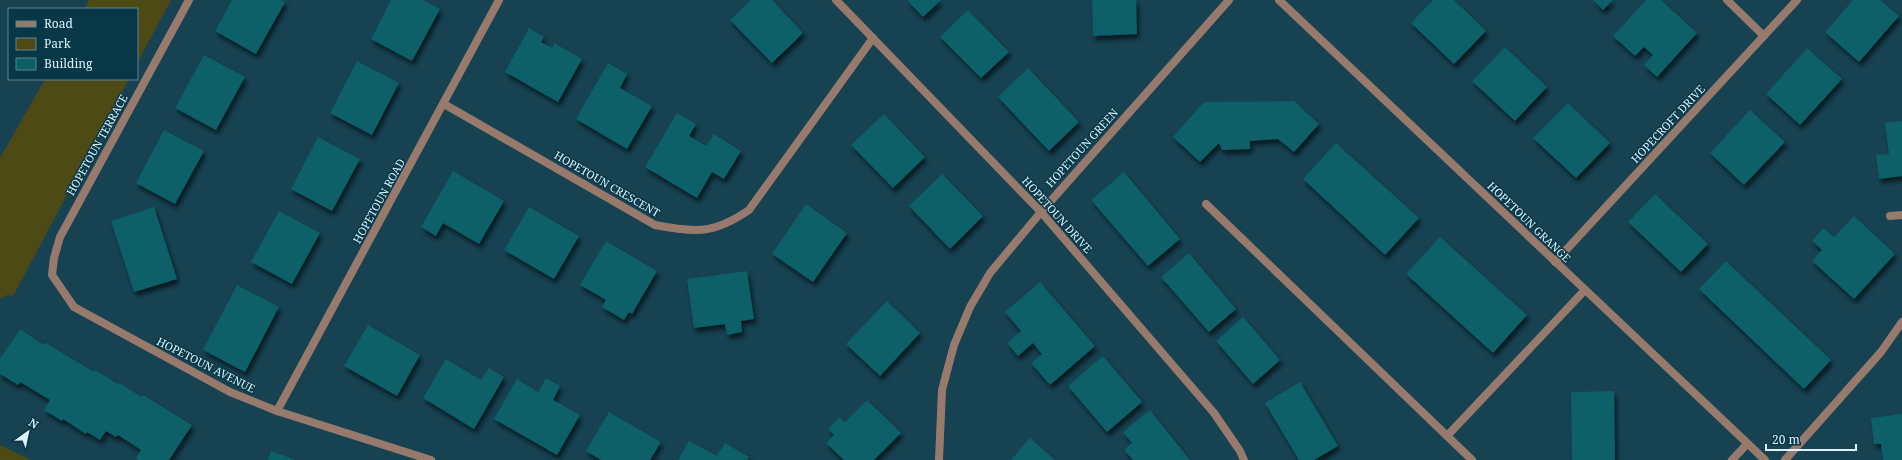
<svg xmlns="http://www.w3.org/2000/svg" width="1902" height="460" font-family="'Noto Serif',serif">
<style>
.green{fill:#4e4a15}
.building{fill:#0a5f67;filter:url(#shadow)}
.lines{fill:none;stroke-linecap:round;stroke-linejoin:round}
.lane{stroke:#987a6d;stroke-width:8}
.street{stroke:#987a6d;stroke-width:8}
.labels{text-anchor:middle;stroke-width:3;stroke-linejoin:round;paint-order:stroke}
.street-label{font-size:11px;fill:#dcf3fd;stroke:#083847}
</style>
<defs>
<filter id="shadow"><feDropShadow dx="2.5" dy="4.5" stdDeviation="2" flood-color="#0009"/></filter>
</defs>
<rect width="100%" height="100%" fill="#164252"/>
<!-- green -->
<g class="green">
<path d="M89 0H171L137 63V9H84Z"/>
<path d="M45 79H129L13 296 7 295 0 299V158Z"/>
<path d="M0 445 31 460H0Z"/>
</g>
<!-- building -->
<g class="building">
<path d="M232 0H281L285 2 256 54 215 31Z"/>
<path d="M391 0H423L440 9 412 61 371 39Z"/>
<path d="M751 0H772L803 33 772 63 730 20Z"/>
<path d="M907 0H941L923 17Z"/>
<path d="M1092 0H1136L1137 34 1093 36Z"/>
<path d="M1433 0H1454L1486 31 1454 64 1411 23Z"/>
<path d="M1593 0H1613L1603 10Z"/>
<path d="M1646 0H1661L1697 33 1657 77 1644 65 1653 55 1644 47 1635 56 1613 36Z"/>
<path d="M1853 0H1880L1899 16 1859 62 1825 32Z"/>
<path d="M968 10 1009 52 981 78 940 37Z"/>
<path d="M529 28 544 37 541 42 552 48 554 43 582 59 558 102 505 72Z"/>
<path d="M1505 47 1547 87 1515 121 1472 81Z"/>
<path d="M1807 48 1842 79 1800 125 1766 94Z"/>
<path d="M204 55 245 77 216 130 175 108Z"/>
<path d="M357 61 399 83 372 135 330 113Z"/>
<path d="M608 63 627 74 620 88 652 106 627 149 576 119Z"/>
<path d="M1028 68 1079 122 1049 151 998 97Z"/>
<path d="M1294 101 1319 124 1294 152 1278 139 1250 141V149L1222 150 1219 143 1200 162 1173 137 1204 102Z"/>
<path d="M1568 103 1610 143 1576 178 1533 138Z"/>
<path d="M1750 110 1785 142 1744 185 1710 153Z"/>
<path d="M677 113 696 124 689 136 706 146 714 134 741 151 724 179 712 172 697 198 645 167Z"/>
<path d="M884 114 925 157 893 188 851 145Z"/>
<path d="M1902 121V176L1879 179 1876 155 1889 154 1885 123Z"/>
<path d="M164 130 204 151 175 204 136 183Z"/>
<path d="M318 137 360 159 332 211 291 189Z"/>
<path d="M1336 143 1419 218 1385 255 1303 179Z"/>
<path d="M453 171 504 201 479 244 443 223 436 236 421 227Z"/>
<path d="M1124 172 1180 239 1148 266 1091 200Z"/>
<path d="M942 174 983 216 950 249 909 206Z"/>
<path d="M1655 194 1708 244 1681 272 1628 222Z"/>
<path d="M806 204 847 233 813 282 772 254Z"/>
<path d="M154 207 177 279 134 292 111 221Z"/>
<path d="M529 207 579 236 554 279 504 250Z"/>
<path d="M279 211 320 233 292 284 251 262Z"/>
<path d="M1854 216 1895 254 1854 299 1812 261 1822 250 1812 241 1823 228 1834 237Z"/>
<path d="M1440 237 1527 315 1493 353 1406 274Z"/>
<path d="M606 241 657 271 632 314 629 312 624 320 602 307 606 300 580 285Z"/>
<path d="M1189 253 1236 309 1209 332 1161 277Z"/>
<path d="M1726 261 1831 360 1804 389 1699 289Z"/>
<path d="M747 271 754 319 741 321 742 332 727 335 725 324 694 328 687 279Z"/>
<path d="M1040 282 1095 346 1050 385 1031 363 1042 354 1033 343 1018 356 1007 343 1021 331 1005 312Z"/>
<path d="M237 285 279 307 245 372 203 350Z"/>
<path d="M887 301 920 333 880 376 846 344Z"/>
<path d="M1243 317 1280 360 1253 384 1216 341Z"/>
<path d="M368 325 420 355 397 396 344 366Z"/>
<path d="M20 329 44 345 46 343 94 372 95 370 118 384 119 383 142 397 143 395 192 425 169 460H138L136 458 141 450 118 435 116 437 106 431 100 440 87 432 86 434 63 419 62 421 44 410 50 400 20 382 18 385 0 374V359Z"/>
<path d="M1103 356 1142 402 1107 432 1068 386Z"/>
<path d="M446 359 481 380 489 368 504 377 474 429 423 398Z"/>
<path d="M546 378 560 386 553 400 580 415 557 455 494 419 517 379 538 392Z"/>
<path d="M1300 382 1338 446 1314 460H1299L1265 403Z"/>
<path d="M1614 391 1615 460H1572L1571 392Z"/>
<path d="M867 400 901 433 874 460H844L826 443 834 435 828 429 839 417 845 422Z"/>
<path d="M1150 410 1177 444 1190 460H1133L1124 450 1132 443 1123 432Z"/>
<path d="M609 412 661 442 650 460H601L586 451Z"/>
<path d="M1902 414V460H1883L1881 444H1874L1871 418Z"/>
<path d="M1030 438 1055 460H1011Z"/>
<path d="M689 441 717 456 725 443 749 457 747 460H678Z"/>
<path d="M271 451 296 460H268Z"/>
</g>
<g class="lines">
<!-- lane -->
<g class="lane">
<path d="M1206 204 1472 460"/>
<path d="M1447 436 1584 291"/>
</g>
<!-- street -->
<g class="street">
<path d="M189 0 60 237 54 258 52 275 74 307 230 392 277 411 431 460"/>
<path d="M836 0 1041 212 1214 413 1240 451 1244 460"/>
<path d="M1279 0 1765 460"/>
<path d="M1727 0 1764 36"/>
<path d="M444 104 655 225C696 233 714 234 749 210L873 38"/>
<path d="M1890 216 1902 215"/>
<path d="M1555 262 1797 0"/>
<path d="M277 411 499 0"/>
<path d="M939 460 942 390 954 345 970 307 990 273 1041 212 1229 0"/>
<path d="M1732 460 1747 444"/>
<path d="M1785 460 1881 352 1902 322"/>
</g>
</g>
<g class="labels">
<!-- street labels -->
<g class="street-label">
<text transform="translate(1668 124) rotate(-47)" y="4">HOPECROFT DRIVE</text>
<text transform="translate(97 145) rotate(-61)" y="4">HOPETOUN TERRACE</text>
<text transform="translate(1082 148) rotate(-48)" y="4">HOPETOUN GREEN</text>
<text transform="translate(607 184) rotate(30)" y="4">HOPETOUN CRESCENT</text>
<text transform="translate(379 201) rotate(-61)" y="4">HOPETOUN ROAD</text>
<text transform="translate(1057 215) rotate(48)" y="4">HOPETOUN DRIVE</text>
<text transform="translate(1529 222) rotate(44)" y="4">HOPETOUN GRANGE</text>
<text transform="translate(206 365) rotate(27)" y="4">HOPETOUN AVENUE</text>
</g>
</g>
<!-- legend -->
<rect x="8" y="8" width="130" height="72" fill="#083847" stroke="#5d8390"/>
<rect x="16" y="21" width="20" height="6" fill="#987a6d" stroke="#5d8390"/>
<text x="44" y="28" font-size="12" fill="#dcf3fd">Road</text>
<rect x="16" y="38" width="20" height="12" fill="#4e4a15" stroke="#5d8390"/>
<text x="44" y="48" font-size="12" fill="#dcf3fd">Park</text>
<rect x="16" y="58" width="20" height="12" fill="#0a5f67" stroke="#5d8390"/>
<text x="44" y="68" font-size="12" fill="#dcf3fd">Building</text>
<!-- north arrow -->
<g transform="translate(28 432) rotate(33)" stroke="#083847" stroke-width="3" paint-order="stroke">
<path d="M0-3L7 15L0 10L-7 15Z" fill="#dcf3fd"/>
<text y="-6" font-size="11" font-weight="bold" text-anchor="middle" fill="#dcf3fd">N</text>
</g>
<!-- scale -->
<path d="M1766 444v6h90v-6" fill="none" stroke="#dcf3fd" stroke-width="2"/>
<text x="1772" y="444" font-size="12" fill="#dcf3fd" stroke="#083847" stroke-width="3" paint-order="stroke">20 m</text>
</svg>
